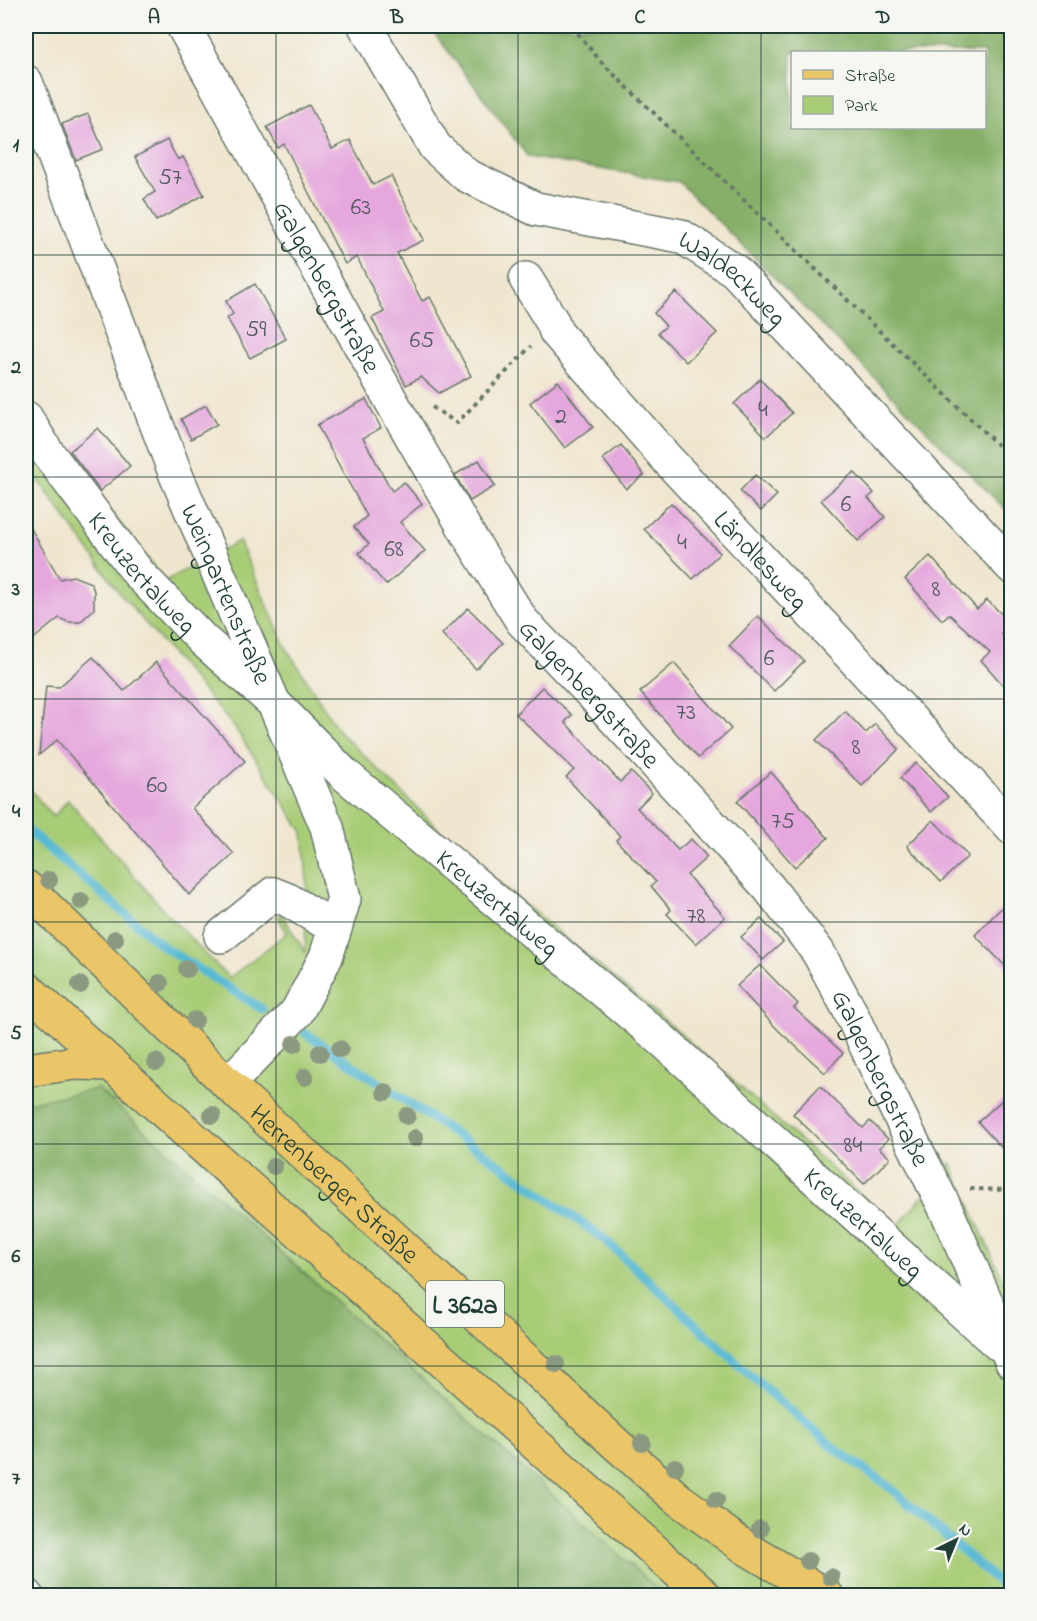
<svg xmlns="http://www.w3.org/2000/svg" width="1037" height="1621" font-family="'Indie Flower',sans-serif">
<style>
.green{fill:#a9cd77;stroke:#648556;stroke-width:1.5}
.forest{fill:#86b068;stroke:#52764e;stroke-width:1.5;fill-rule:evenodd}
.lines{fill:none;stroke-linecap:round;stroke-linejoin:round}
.stream{stroke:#54b8d3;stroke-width:9}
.building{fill:#e5a7dd}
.minor-casing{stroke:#68786a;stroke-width:36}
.major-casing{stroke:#68786a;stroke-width:36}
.path{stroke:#68786a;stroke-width:4;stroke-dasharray:4.5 4.5;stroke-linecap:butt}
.minor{stroke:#fff;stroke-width:33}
.major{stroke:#eac669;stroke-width:33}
.tree{fill:#8c9981}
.grid{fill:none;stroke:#1f3d34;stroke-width:1.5;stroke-opacity:0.55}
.labels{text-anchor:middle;stroke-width:5;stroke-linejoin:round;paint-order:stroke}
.number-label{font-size:24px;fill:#50585e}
.shield{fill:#f6f6f2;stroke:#60746d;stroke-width:1.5}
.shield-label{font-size:26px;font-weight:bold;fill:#1f3d34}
.street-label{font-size:27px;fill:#1f3d34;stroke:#f6f6f2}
.neatline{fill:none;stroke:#1f3d34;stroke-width:2}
.grid-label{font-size:20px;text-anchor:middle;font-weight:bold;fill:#1f3d34}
</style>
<rect width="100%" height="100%" fill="#f6f6f2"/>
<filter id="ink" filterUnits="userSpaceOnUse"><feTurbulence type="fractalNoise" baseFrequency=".0167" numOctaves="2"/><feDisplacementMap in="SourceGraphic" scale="12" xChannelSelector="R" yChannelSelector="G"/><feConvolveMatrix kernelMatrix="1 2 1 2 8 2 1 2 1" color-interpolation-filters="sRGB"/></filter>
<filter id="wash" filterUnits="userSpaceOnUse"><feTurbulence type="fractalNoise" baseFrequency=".008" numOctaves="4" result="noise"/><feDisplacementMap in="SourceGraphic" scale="24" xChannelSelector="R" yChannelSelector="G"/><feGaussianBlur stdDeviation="1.35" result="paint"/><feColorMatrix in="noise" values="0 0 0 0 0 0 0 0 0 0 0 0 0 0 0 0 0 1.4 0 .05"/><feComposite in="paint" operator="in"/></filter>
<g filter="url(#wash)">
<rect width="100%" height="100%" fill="#f0e6cf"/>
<!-- green -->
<path class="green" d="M26 402 165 581 239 541 285 646 338 730 466 856 673 1027 897 1227 951 1163 1011 1299V1595H664L98 1089 26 1103V784L53 817 68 800 169 916 229 978 287 933 278 917 281 914 305 952 307 881 303 832 235 728 119 592 26 463Z"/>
<!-- forest -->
<g class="forest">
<path d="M429 26H1011V515L679 182 528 157ZM792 52H984V128H792Z"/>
<path d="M98 1089 664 1595 26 1596V1103Z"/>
</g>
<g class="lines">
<!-- stream -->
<g class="stream">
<path d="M26 829 164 947 262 1009"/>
<path d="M305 1033 492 1159 604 1239 751 1376 834 1448 888 1486 1012 1594"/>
</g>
</g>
<g id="blocks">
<!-- building -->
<g class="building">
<path d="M309 105 332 149 350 140 373 185 391 176 424 240 397 253 422 301 430 297 471 376 439 393 421 377 406 385 372 318 384 312 357 257 345 264 284 144 278 148 267 127Z"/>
<path d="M88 114 103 149 76 160 62 124Z"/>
<path d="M167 140 178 160 183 157 204 195 156 221 144 199 155 192 135 157Z"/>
<path d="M255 284 286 339 250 358 227 318 233 314 226 301Z"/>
<path d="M676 292 717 333 686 362 658 333 666 326 654 313Z"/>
<path d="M760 379 792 413 766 437 734 404Z"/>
<path d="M558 381 593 427 565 448 530 403Z"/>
<path d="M366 399 381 428 363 438 392 491 404 482 422 504 400 522 425 551 386 585 359 553 369 544 354 527 367 516 317 425Z"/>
<path d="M206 405 217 424 191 439 181 419Z"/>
<path d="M98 428 130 466 100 491 70 451Z"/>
<path d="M621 445 644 475 626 489 603 459Z"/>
<path d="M479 460 495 486 470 501 455 475Z"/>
<path d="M854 472 874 493 868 498 885 517 858 541 821 500Z"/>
<path d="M755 475 777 495 761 511 740 491Z"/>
<path d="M671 503 720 553 693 579 644 529Z"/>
<path d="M26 520 60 579 73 576 91 583 94 591V609L80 622H68L59 618 26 645Z"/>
<path d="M930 556 977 609 987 600 1011 623 1001 633 1005 638 1011 633V694L981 660 990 652 949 614 942 620 905 579Z"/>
<path d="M468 608 503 643 476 669 442 634Z"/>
<path d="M758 616 804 661 774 691 729 646Z"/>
<path d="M93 657 124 691 156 662 245 761 192 808 234 854 189 895 57 740 39 755 46 686 59 687Z"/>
<path d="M674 663 731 729 698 758 640 692Z"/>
<path d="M542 687 572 715 565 722 620 782 631 772 652 793 637 808 678 850 691 839 707 857 687 875 725 917 696 944 667 914 671 910 651 886 656 882 616 840 620 836 566 777 574 770 516 714Z"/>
<path d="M845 711 866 733 875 724 899 749 862 786 816 740Z"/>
<path d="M916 763 948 797 931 812 900 778Z"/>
<path d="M771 772 828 838 795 867 737 801Z"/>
<path d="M933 820 968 856 941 882 907 846Z"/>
<path d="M1011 898V972L975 935Z"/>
<path d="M761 919 783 942 763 960 741 937Z"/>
<path d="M760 965 798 1004 794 1008 843 1053 825 1073 779 1031 737 986Z"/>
<path d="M820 1086 863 1128 870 1121 888 1139 879 1148 890 1158 864 1184 793 1114Z"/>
<path d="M1011 1092V1158L978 1122Z"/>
</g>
</g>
</g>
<g filter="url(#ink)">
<use href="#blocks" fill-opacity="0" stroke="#68786a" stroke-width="1.5"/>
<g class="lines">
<defs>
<g id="minor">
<path id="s1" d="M183 26 393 404 469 536 522 621 592 694 769 888 818 952 851 1013 880 1076 949 1216 1012 1362"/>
<path id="s2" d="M365 26 435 147 466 175 536 209 681 236 735 271 1012 567"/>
<path id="s3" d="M26 82 176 475 327 827 344 899 326 957 297 1012 228 1084"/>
<path id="s4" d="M526 279 553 323 556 332 667 459 1012 828"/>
<path id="s5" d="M26 418 47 452 139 574 203 640 275 704 344 774 662 1040 997 1343"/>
<path d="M221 936 273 894 288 900 335 928"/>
<path d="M26 1595V1596"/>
</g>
<g id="major">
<path id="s6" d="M26 887 228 1084 617 1445 678 1499 746 1548 827 1596"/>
<path d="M26 988 705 1596"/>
<path d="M26 1070 75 1063 111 1064"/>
</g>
</defs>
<!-- minor casing -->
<use href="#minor" class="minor-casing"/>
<!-- major casing -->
<use href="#major" class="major-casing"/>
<!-- path -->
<g class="path">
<path d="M572 26 600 61 1012 459"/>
<path d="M432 407 457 423 531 346"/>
<path d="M970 1189 1012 1190"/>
</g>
<!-- minor -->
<use href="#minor" class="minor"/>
<!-- major -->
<use href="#major" class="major"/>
</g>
<!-- trees -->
<g class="tree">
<circle cx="49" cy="880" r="9"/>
<circle cx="81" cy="901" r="9"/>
<circle cx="115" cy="939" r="9"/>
<circle cx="187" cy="969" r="9"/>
<circle cx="160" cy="983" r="9"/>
<circle cx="80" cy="985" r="9"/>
<circle cx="195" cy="1020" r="9"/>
<circle cx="294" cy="1044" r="9"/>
<circle cx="340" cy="1049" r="9"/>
<circle cx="320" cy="1053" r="9"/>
<circle cx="156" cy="1062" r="9"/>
<circle cx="305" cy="1077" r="9"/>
<circle cx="385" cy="1092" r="9"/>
<circle cx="212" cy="1115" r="9"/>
<circle cx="407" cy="1116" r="9"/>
<circle cx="415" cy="1138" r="9"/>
<circle cx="274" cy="1166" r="9"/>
<circle cx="481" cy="1293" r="9"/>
<circle cx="556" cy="1364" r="9"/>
<circle cx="642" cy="1443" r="9"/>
<circle cx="675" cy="1467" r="9"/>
<circle cx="716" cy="1500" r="9"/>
<circle cx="760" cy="1529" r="9"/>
<circle cx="808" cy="1561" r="9"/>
<circle cx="831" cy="1577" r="9"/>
</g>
</g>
<!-- grid -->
<path class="grid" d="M276 26V1596M518 26V1596M761 26V1596M26 255H1012M26 477H1012M26 699H1012M26 922H1012M26 1144H1012M26 1366H1012"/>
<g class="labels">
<!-- number labels -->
<g class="number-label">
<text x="170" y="184">57</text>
<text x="361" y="214">63</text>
<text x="256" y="336">59</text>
<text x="422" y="347">65</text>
<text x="763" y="416">4</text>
<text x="561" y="423">2</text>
<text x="846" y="511">6</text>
<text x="682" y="549">4</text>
<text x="394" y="556">68</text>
<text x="936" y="596">8</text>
<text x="769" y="665">6</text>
<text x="686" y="719">73</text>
<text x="856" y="754">8</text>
<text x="157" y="792">60</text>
<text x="783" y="828">75</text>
<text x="696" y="923">78</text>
<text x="853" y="1152">84</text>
</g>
<!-- shield labels -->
<rect class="shield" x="426" y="1281" width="78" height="46" rx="4.5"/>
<g class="shield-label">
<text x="465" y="1313">L 362a</text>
</g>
<!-- street labels -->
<g class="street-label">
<text dy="9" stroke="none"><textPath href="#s2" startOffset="474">Waldeckweg</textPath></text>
<text dy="9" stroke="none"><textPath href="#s1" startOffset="298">Galgenbergstraße</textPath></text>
<text dy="9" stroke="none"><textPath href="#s4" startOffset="368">Ländlesweg</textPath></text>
<text dy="9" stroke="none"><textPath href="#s5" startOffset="194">Kreuzertalweg</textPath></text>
<text dy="9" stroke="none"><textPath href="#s3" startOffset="550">Weingartenstraße</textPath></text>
<text dy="9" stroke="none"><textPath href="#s1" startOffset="784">Galgenbergstraße</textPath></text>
<text dy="9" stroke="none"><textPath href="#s5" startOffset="680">Kreuzertalweg</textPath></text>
<text dy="9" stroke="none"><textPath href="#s1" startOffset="1270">Galgenbergstraße</textPath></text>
<text dy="9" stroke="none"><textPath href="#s6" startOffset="428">Herrenberger Straße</textPath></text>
<text dy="9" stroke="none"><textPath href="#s5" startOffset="1166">Kreuzertalweg</textPath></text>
</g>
</g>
<!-- margin -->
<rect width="1037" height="1621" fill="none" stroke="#f6f6f2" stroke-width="66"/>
<!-- legend -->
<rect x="791" y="51" width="195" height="78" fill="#f6f6f2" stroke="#a0aca6" stroke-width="1.5"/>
<rect x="803" y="70" width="30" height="9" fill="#eac669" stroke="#a0aca6" stroke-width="1.5"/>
<text x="845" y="81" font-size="18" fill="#1f3d34">Straße</text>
<rect x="803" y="96" width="30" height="18" fill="#a9cd77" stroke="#a0aca6" stroke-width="1.5"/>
<text x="845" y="111" font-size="18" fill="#1f3d34">Park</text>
<!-- north arrow -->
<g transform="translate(956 1540) rotate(43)" stroke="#f6f6f2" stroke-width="4.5" paint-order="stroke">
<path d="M0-4.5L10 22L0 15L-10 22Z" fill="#1f3d34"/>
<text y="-9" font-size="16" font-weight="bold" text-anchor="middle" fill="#1f3d34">N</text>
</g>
<rect x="33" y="33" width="971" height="1555" class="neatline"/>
<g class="grid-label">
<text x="154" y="23">A</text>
<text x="397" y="23">B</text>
<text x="640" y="23">C</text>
<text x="883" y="23">D</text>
<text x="16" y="151">1</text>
<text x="16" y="373">2</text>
<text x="16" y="595">3</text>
<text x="16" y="817">4</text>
<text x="16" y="1039">5</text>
<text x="16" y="1262">6</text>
<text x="16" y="1484">7</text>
</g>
</svg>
